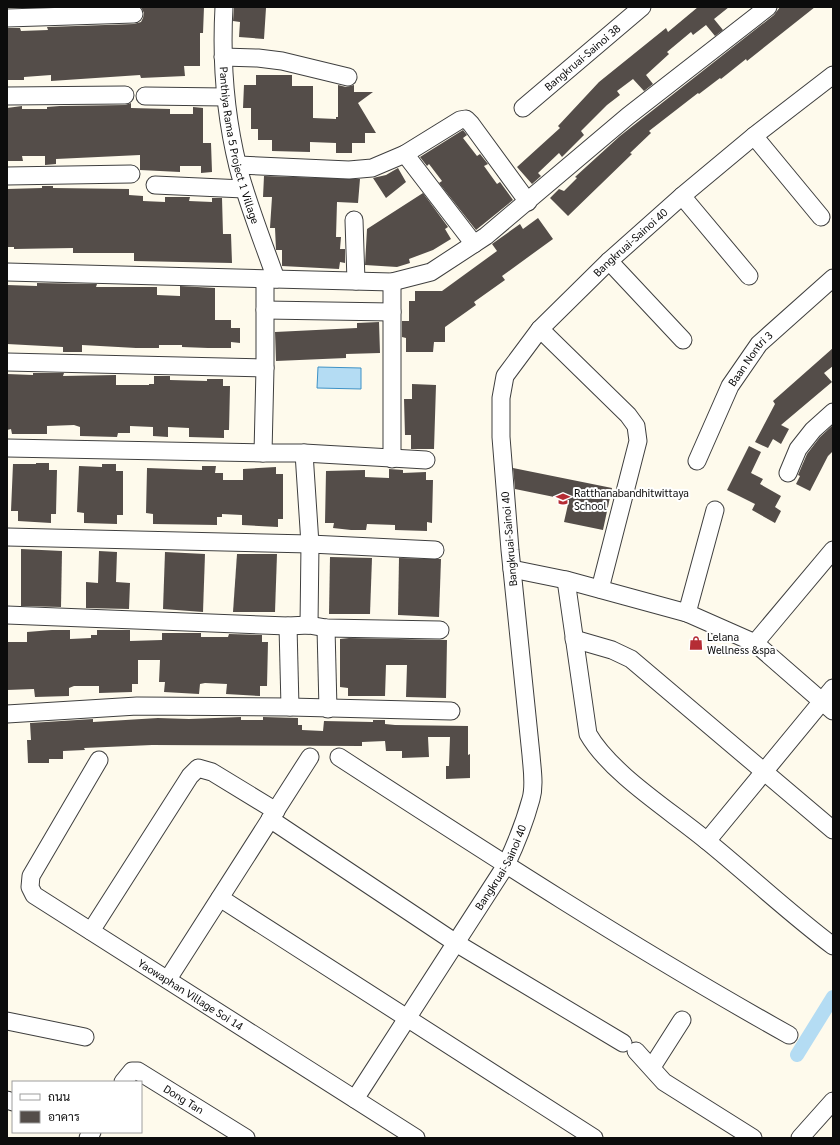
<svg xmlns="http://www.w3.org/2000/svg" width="840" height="1145" font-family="Georgia,Sarabun,serif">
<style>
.water{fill:#b4dcf3;stroke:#3e92c6}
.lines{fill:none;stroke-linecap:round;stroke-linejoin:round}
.canal{stroke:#b4dcf3;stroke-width:14}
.building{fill:#544d49}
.minor-casing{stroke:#3f3f3f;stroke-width:19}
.minor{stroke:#fff;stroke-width:17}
.labels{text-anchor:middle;stroke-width:4;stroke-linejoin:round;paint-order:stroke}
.street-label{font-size:11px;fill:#0c0c0c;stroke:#fff}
.poi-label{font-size:11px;fill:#0c0c0c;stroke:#fff;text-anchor:start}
</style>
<rect width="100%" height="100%" fill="#fefaec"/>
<!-- water -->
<path class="water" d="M318 367 361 368V389L317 388Z"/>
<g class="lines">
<!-- canal -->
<path class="canal" d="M797 1055 833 997"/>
</g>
<!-- building -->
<g class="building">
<path d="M141 7H204L203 33H200V66H184L185 76 141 78 140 75 51 81V75L24 77V80H7V28H20L21 31 48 30 47 27 134 24 141 22 143 18 144 13Z"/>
<path d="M234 7 266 8 264 39 239 37 240 22 233 21Z"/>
<path d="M698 7H729L714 19 723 30 715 36 706 25 693 35 691 32 667 52 669 54 646 75 653 84 644 91 633 79 617 91 620 95 607 105 581 131 584 135 562 157 559 153 538 173 541 176 532 184 517 167 560 128 558 126 599 82 666 28 668 32Z"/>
<path d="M780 7H815L747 61 746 59 721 79 720 78 699 94 698 93 649 131 651 133 630 153 632 154 568 216 550 198 559 189 564 191 577 178 575 177 620 136 774 15Z"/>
<path d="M256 75H292V86H313V118L336 119V117H338V85L346 87 354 85V92H373L358 103 376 133H365V143H352V153H336V143L310 142V152L272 151V140H258V129H251V108H243L244 85H256Z"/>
<path d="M131 103V108L170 109V114H193V107L203 108V143H211L212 172 201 173V166H180V172L140 170V155L56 159V164L45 165V156H22L23 161H7V108L22 106V109H47V107L60 106 125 105Z"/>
<path d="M463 130 467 135 463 138 477 156 480 154 488 164 484 166 497 184 500 182 513 200 476 230 439 183 442 181 429 164 427 166 420 157Z"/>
<path d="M398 168 406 182 386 198 373 178 386 175Z"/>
<path d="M264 176 360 179 358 203 337 202 336 237H341L340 249H345V263L340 262 339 269 282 266V250H276L275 228H270L272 197H263Z"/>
<path d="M42 186H53V188L129 189V195L143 196V201L165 202V197H190L189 201 212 202V198H222L223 234H231L232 263 134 261V253H73V248L14 249V247H7V189L42 188Z"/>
<path d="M423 193 448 227 445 229 451 239 433 250 409 259 410 263 397 267 365 265 367 229Z"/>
<path d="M538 218 553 239 502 276 505 280 474 302 476 305 445 327V342H434L433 352H406V338L402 337V321H409V301H415V291H442L497 251 492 244 520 224 523 229Z"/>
<path d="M37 283 97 284 96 287H157V295L180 296V286L215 288V320H231V328H240V343L231 342V348H208L182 347V345H159V348H136L82 345V352H63V347L7 344V285L37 286Z"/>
<path d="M379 322 380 353 346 354V358L276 361 275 332 357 328V323Z"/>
<path d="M833 348V366L824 373 832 382 781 425 789 429 781 444 773 439 768 448 755 442 775 404 773 401Z"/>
<path d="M33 373H64L63 376 116 375V385H149V384H154V376H170V380L207 381V379H223V386H230L229 430H224V438L189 437V428L168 427V437L153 436V427L130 426V433H118L117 437 80 436V427L74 425 47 426V434H12L11 429 7 430V374L33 375Z"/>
<path d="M412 384 436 385 434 449H411V435H405L404 399H412Z"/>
<path d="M833 425V451L828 456 810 491 796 484 800 476 798 475 807 454 820 437Z"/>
<path d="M749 446 761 452 751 473 763 479 760 484 781 496 775 507 781 511 775 523 752 510 755 504 727 490Z"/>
<path d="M36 463H49V470H57L56 514H51V523L18 521V511H11L13 464H36Z"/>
<path d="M102 464H116V471H123V515H117V524L84 523V513L77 512 79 466 102 467Z"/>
<path d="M202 466H216L215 473H223V480H243V469L276 467V474H283V519H278V527L242 525V515L222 514V517H217V525L153 524V514L146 513 147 468 202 470Z"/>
<path d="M513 468 612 488 603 530 564 522 569 500 515 489Z"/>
<path d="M389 469 403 470V473L426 472V480H433L432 523 427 522V531L395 530V525L367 524 366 530H351L333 528 334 523H325L326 471 365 470V477L389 478Z"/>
<path d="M21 549 62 551 61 607 21 606Z"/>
<path d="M99 551 117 552 116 582 130 583 129 609 86 608V582L98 583Z"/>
<path d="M165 552 205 554 203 612 163 609Z"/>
<path d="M237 554H277L275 612H233Z"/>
<path d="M330 557 372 558 370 614H329Z"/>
<path d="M399 558 441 559 439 617 398 615Z"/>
<path d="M52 630H70V639L91 638V635H97V630H130V641L162 640V633H201V637H228L229 634 262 635V642H268L267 686H260V696L226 694 227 684 205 683 200 684 199 694 164 692 165 682H159L160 660H138V684H132V692L99 693V686H74L69 688V696L35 697 34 689 7 690V642H27V632Z"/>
<path d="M349 638 447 640 446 698 406 697 407 665H386L385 696H348V688L340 687V639Z"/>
<path d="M241 717V720H263V717L298 718V725H302V730L323 731 324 721 373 722V720H385V724L395 725 468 726V755L470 754V778L446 779V766H449L450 737H428L429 757 402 758V751H386L385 741 362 742V746L152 745 84 748 85 750 63 751V759H49V763H28L27 740H31L30 723 93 719V722L158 718 189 719Z"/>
</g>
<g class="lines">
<defs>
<g id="minor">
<path id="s1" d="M224 7C221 61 225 114 238 167 248 205 263 242 276 279"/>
<path d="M7 18 134 14"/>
<path d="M223 57 258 58 282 61 348 77"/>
<path d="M7 96 125 95"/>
<path d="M145 96 225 97"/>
<path id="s2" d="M523 108 642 7"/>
<path d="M754 136 821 217"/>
<path d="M405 154 474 244"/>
<path d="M238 165 349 170 372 168 405 154 460 120 466 119 471 124 528 202"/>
<path d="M7 176 131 174"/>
<path d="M155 185 244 189"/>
<path d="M682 196 749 276"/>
<path d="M354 220 356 281"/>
<path d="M609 261 683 340"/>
<path d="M7 272 392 282 431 272 486 236 628 116 768 7"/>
<path d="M265 310 392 312"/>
<path d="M540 329 628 415 636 426 638 441 600 589"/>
<path d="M7 362 265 368"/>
<path d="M7 448 263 453H304L426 460"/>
<path d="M263 453 265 368V279"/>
<path d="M304 453 310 544 309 625"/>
<path d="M392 459V282"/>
<path id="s3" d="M697 461 730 386 759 344 833 278"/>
<path d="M788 473 798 449 813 430 833 412"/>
<path d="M7 537 310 544 435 550"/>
<path d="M512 569 566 580 687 613 755 643 833 711"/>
<path d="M566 580 588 734C611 774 671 811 707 841 750 876 789 913 833 946"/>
<path d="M687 613 715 510"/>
<path d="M7 615 288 626 309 625 326 628 440 630"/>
<path d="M288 626 290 707"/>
<path d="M326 628 328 709"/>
<path d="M574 639 612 650 631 659 833 830"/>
<path d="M755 643 833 550"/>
<path d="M7 714 137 706 290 707 451 711"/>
<path d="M339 757C487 853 635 949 789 1035"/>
<path id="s4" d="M99 760 31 876 30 887 34 895 416 1138"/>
<path d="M270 819 456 943 623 1043"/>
<path d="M707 841 833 688"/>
<path d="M220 898 594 1138"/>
<path d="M91 931 190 776 198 768 212 772 276 811"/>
<path d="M168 979 310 757"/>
<path d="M7 1021 85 1037"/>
<path d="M636 1051 664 1082 753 1138"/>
<path d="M652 1067 682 1020"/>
<path id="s5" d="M123 1082 132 1071H138L246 1138"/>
<path id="s6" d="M355 1099 506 865C516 844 525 821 531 799 535 785 532 769 531 755L510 550 501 437V398L505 376 540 329 609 261 682 196 754 136 833 75"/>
<path d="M7 1100 13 1102"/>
<path d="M88 1138 92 1132"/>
<path d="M800 1138 833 1101"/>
</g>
</defs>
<!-- minor casing -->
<use href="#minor" class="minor-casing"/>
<!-- minor -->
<use href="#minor" class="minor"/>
</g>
<!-- icons -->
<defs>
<symbol id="school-bare" viewBox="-9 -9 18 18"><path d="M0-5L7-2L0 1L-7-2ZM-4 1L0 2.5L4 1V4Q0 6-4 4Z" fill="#b52c34" stroke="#fff" stroke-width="2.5" paint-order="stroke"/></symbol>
<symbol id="shop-bare" viewBox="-9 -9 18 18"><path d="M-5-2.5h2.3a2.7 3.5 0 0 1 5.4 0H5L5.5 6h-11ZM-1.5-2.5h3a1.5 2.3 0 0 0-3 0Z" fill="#b52c34" stroke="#fff" stroke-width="2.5" paint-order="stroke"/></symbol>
</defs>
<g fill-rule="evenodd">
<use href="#school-bare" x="553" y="489" width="20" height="20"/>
<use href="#shop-bare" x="686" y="633" width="20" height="20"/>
</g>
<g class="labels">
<!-- street labels -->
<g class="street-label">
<text dy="4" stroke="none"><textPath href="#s2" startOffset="78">Bangkruai-Sainoi 38</textPath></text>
<text dy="4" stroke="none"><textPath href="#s1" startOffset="140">Panthiya Rama 5 Project 1 Village</textPath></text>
<text dy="4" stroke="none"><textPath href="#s6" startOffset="958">Bangkruai-Sainoi 40</textPath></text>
<text dy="4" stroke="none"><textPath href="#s3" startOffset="116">Baan Nontri 3</textPath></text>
<text transform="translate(509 539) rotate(-95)" y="4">Bangkruai-Sainoi 40</text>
<text dy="4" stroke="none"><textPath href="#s6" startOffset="274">Bangkruai-Sainoi 40</textPath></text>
<text dy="4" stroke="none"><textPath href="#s4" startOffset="340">Yaowaphan Village Soi 14</textPath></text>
<text dy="4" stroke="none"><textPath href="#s5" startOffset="74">Dong Tan</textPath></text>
</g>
<!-- poi labels -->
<g class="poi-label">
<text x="574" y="497">Ratthanabandhitwittaya<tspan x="574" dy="13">School</tspan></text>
<text x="707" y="641">Lelana<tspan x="707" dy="13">Wellness &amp;spa</tspan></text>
</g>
</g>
<!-- border -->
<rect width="840" height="1145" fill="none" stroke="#0c0c0c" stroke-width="16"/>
<!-- legend -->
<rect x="12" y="1081" width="130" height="52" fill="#ffffff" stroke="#9e9e9e"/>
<rect x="20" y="1094" width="20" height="6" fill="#ffffff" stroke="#9e9e9e"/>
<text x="48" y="1101" font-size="12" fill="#0c0c0c">ถนน</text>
<rect x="20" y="1111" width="20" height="12" fill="#544d49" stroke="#9e9e9e"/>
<text x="48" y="1121" font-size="12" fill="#0c0c0c">อาคาร</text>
</svg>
